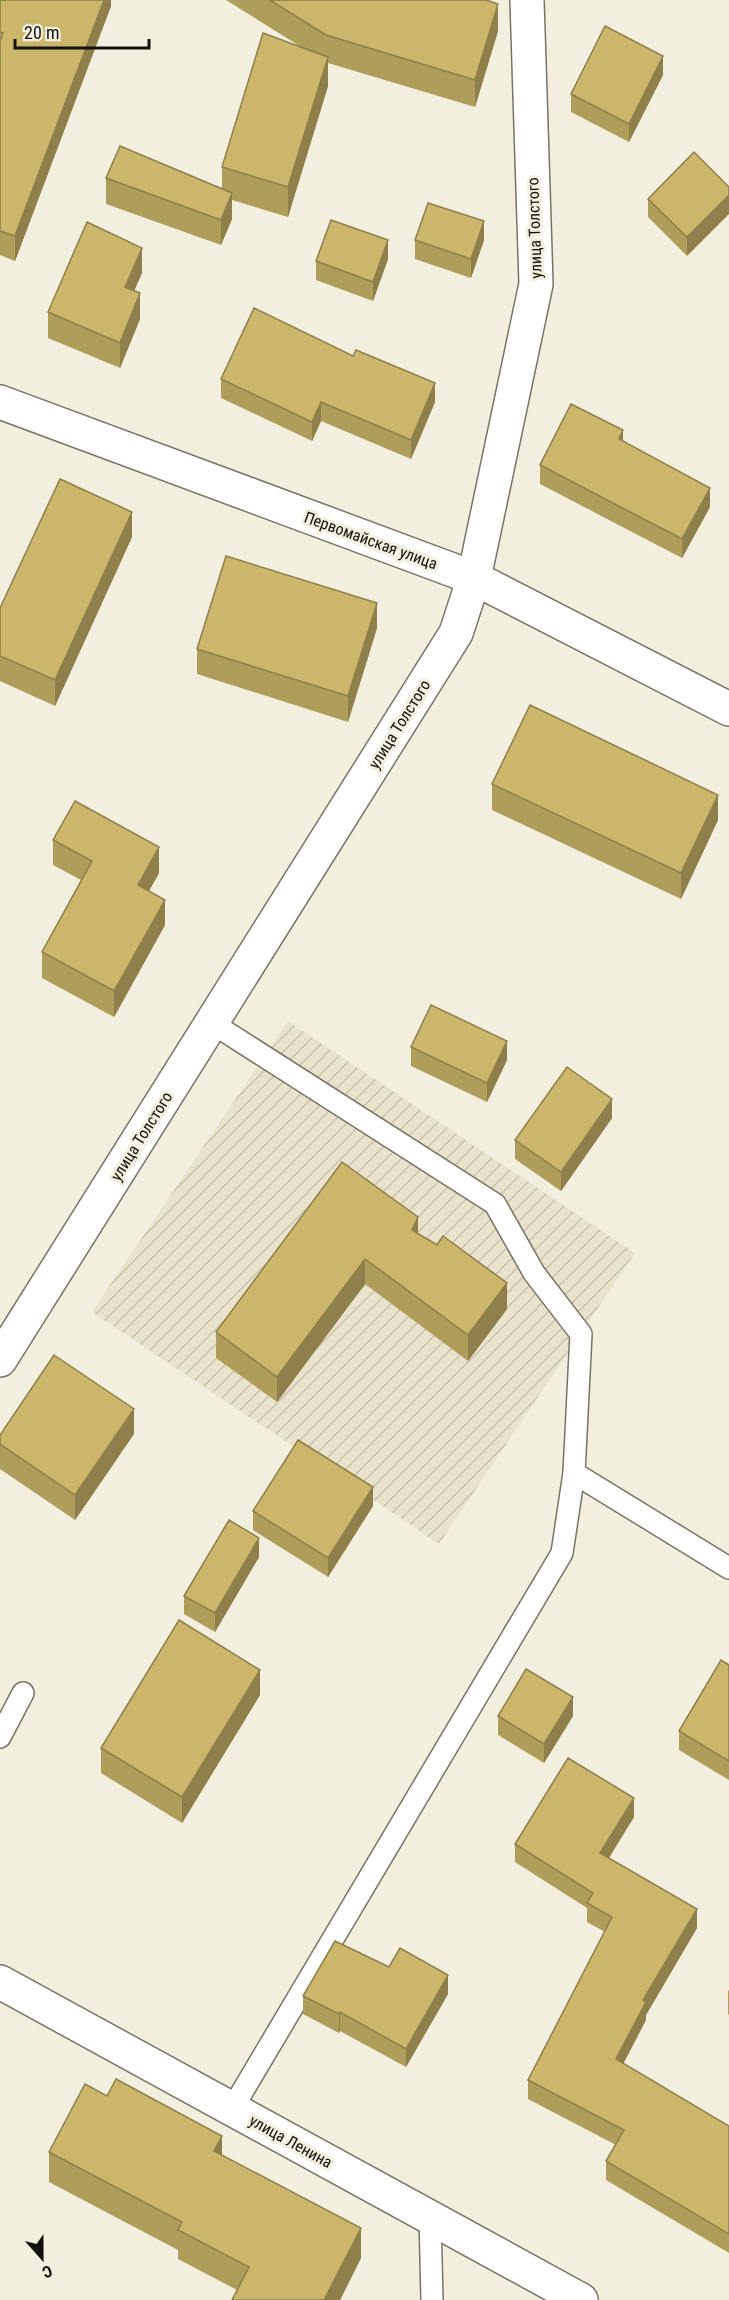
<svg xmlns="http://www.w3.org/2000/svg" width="729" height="2300" font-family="'Roboto Condensed',sans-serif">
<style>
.industrial{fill:url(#industrial-furrows)}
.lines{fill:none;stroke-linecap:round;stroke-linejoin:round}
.lane-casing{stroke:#787466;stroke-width:24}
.street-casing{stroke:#787466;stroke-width:36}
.secondary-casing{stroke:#787466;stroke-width:36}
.lane{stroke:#fff;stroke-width:21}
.street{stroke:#fff;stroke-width:33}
.secondary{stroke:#fff;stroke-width:33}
.wall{fill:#af9d5c}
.shaded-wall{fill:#8e7f4b}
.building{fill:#cbb66b;stroke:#8e7f4b;stroke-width:1.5}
.labels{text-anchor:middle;stroke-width:6;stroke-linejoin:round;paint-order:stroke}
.street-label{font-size:16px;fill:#12110c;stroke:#f3efdf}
</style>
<defs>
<pattern id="industrial-furrows" width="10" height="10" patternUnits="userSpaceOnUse" patternTransform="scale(1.5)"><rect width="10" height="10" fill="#eae3cc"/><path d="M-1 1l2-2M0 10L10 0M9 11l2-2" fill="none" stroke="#c8c2ae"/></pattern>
</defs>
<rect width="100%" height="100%" fill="#f3efdf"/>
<!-- industrial -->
<path class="industrial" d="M288 1021 635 1253 439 1544 92 1312Z"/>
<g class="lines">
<defs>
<g id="lane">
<path d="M212 1023 495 1204 534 1273 581 1334 574 1473 562 1553 232 2109"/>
<path d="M574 1473 729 1568"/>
<path d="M0 1737 23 1693"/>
<path d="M430 2217 432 2300"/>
</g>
<g id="street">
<path d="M0 402 474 578 729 709"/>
<path d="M0 1360 456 633 474 578 536 284 527 0"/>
</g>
<path id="secondary" d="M0 1982 581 2300"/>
</defs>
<!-- lane casing -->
<use href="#lane" class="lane-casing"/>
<!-- street casing -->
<use href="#street" class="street-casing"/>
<!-- secondary casing -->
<use href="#secondary" class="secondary-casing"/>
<!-- lane -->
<use href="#lane" class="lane"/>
<!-- street -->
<use href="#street" class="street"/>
<!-- secondary -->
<use href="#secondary" class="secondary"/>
</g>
<!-- wall -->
<g class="wall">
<path d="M0 0H111V6L15 261 0 255Z"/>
<path d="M226 0H486L498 31 475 107 328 63V86L288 217 232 200V219L221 245 106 204V178L222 189V167L301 47Z"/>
<path d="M663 75 629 142 571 112V94Z"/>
<path d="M694 152 687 256 648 217V199Z"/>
<path d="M415 240H484L471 278 415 259Z"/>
<path d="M388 259 373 301 316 280V261Z"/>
<path d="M142 273 134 291 140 319 120 368 48 338V312Z"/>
<path d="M221 379 435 402 411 459 321 421 312 441 221 398Z"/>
<path d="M540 465 710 507 682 558 540 484Z"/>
<path d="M132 537 55 706 0 681V608Z"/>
<path d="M377 628 348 722 197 674V649Z"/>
<path d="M492 784 718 820 681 899 492 810Z"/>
<path d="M53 840 159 873 149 891 165 925 114 1017 42 978V952L81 880 53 865Z"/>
<path d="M411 1047 507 1060 487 1102 411 1066Z"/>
<path d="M612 1118 561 1191 515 1159V1140Z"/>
<path d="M342 1162 418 1233 507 1309 468 1361 365 1284 277 1402 216 1358V1332Z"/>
<path d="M134 1434 75 1520 0 1469V1435Z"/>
<path d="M373 1506 328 1577 253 1530V1511Z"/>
<path d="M259 1557 215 1632 184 1614V1596Z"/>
<path d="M729 1665V1780L679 1750V1731Z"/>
<path d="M260 1695 182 1823 101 1773V1748Z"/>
<path d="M498 1716H573L544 1763 498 1735Z"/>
<path d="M634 1817 609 1858 697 1928 646 2015V2020L623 2063 729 2126V2253L606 2180V2161L616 2145 528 2099V2080L605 1932 587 1922V1908L515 1862V1844Z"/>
<path d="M389 1967 448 1994 406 2067 340 2031 339 2033 303 2014V1996Z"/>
<path d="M729 1990V2015L728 2014V1991Z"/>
<path d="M49 2152 222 2155 361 2258 340 2300H232L237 2290 178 2259V2250L49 2182Z"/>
</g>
<!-- shaded-wall -->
<g class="shaded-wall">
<path d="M104 0H111V6L15 261V236Z"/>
<path d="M498 4V31L475 107V80Z"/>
<path d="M663 56V75L629 142V124Z"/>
<path d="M328 57V86L288 217V187Z"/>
<path d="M232 193V219L221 245V220Z"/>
<path d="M729 195V214L687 256V237Z"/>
<path d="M484 221V240L471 278V259Z"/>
<path d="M388 240V259L373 301V282Z"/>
<path d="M142 248V273L125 312V287Z"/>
<path d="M140 293V319L120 368V343Z"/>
<path d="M435 383V402L411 459V440Z"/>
<path d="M321 402V421L312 441V422Z"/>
<path d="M623 430V449L619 439Z"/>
<path d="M710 488V507L682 558V539Z"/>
<path d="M132 512V537L55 706V680Z"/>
<path d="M377 603V628L348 722V696Z"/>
<path d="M718 795V820L681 899V873Z"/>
<path d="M159 847V873L138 910V885Z"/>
<path d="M165 900V925L114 1017V991Z"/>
<path d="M507 1041V1060L487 1102V1083Z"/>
<path d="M612 1099V1118L561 1191V1172Z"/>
<path d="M418 1217V1243L412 1230Z"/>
<path d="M365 1259V1284L277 1402V1377Z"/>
<path d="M507 1283V1309L468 1361V1335Z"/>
<path d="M134 1409V1434L75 1520V1495Z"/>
<path d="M373 1487V1506L328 1577V1558Z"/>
<path d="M259 1538V1557L215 1632V1613Z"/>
<path d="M260 1670V1695L182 1823V1797Z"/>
<path d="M573 1697V1716L544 1763V1744Z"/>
<path d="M634 1798V1817L600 1872V1853Z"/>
<path d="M697 1909V1928L646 2015V2020L616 2078V2059L643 2000Z"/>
<path d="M448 1975V1994L406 2067V2049Z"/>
<path d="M340 2012V2031L339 2033V2014Z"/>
<path d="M222 2136V2166L214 2151Z"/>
<path d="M361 2228V2258L340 2300H324Z"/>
</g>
<!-- building -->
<g class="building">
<path d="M0 0H104L15 236 0 231V41L3 33 0 32Z"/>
<path d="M270 0H486L498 4 475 80 326 35Z"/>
<path d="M605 26 663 56 629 124 571 94Z"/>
<path d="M263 33 328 57 288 187 222 167Z"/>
<path d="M120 146 232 193 221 220 106 178Z"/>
<path d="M694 152 729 187V195L687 237 648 199Z"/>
<path d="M428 203 484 221 471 259 415 240Z"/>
<path d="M331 220 388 240 373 282 316 261Z"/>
<path d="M87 222 142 248 125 287 140 293 120 343 48 312Z"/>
<path d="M254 308 353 356 356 350 435 383 411 440 321 402 312 422 221 379Z"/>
<path d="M571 404 623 430 619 439 710 488 682 539 540 465Z"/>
<path d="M60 479 132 512 55 680 0 656V608Z"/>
<path d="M226 556 377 603 348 696 197 649Z"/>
<path d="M530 705 718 795 681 873 492 784Z"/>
<path d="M75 801 159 847 138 885 165 900 114 991 42 952 92 861 53 840Z"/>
<path d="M431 1005 507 1041 487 1083 411 1047Z"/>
<path d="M567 1067 612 1099 561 1172 515 1140Z"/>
<path d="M342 1162 418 1217 412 1230 437 1245 443 1236 507 1283 468 1335 365 1259 277 1377 216 1332Z"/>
<path d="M54 1355 134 1409 75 1495 0 1444V1435Z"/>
<path d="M298 1440 373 1487 328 1558 253 1511Z"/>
<path d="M229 1520 259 1538 215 1613 184 1596Z"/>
<path d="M179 1620 260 1670 182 1797 101 1748Z"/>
<path d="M721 1660 729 1665V1761L679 1731Z"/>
<path d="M526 1669 573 1697 544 1744 498 1716Z"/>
<path d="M568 1758 634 1798 600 1853 697 1909 643 2000 646 2002 616 2059 729 2126V2234L606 2161 624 2130 528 2080 612 1917 587 1903 593 1893 515 1844Z"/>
<path d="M335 1941 389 1967 400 1948 448 1975 406 2049 340 2012 339 2014 303 1996Z"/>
<path d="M116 2079 222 2136 214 2151 361 2228 324 2300H232L249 2267 178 2230 182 2222 49 2152 85 2084 107 2096Z"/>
</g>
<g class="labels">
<!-- street labels -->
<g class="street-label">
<text transform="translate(534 228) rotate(-92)" y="6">улица Толстого</text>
<text transform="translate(371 540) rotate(20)" y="6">Первомайская улица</text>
<text transform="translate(399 724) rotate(-58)" y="6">улица Толстого</text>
<text transform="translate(141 1136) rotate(-58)" y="6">улица Толстого</text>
<text transform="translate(291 2141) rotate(29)" y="6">улица Ленина</text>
</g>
</g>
<!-- north arrow -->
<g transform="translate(42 2258) rotate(159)" stroke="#f3efdf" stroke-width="4.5" paint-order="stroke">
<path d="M0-4.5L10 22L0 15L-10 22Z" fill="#12110c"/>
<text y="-9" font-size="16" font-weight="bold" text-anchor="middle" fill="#12110c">С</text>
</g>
<!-- scale -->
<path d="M15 39v9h134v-9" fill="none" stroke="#12110c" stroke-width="3"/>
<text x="24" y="39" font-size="18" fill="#12110c" stroke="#f3efdf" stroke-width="4.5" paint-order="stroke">20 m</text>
</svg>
